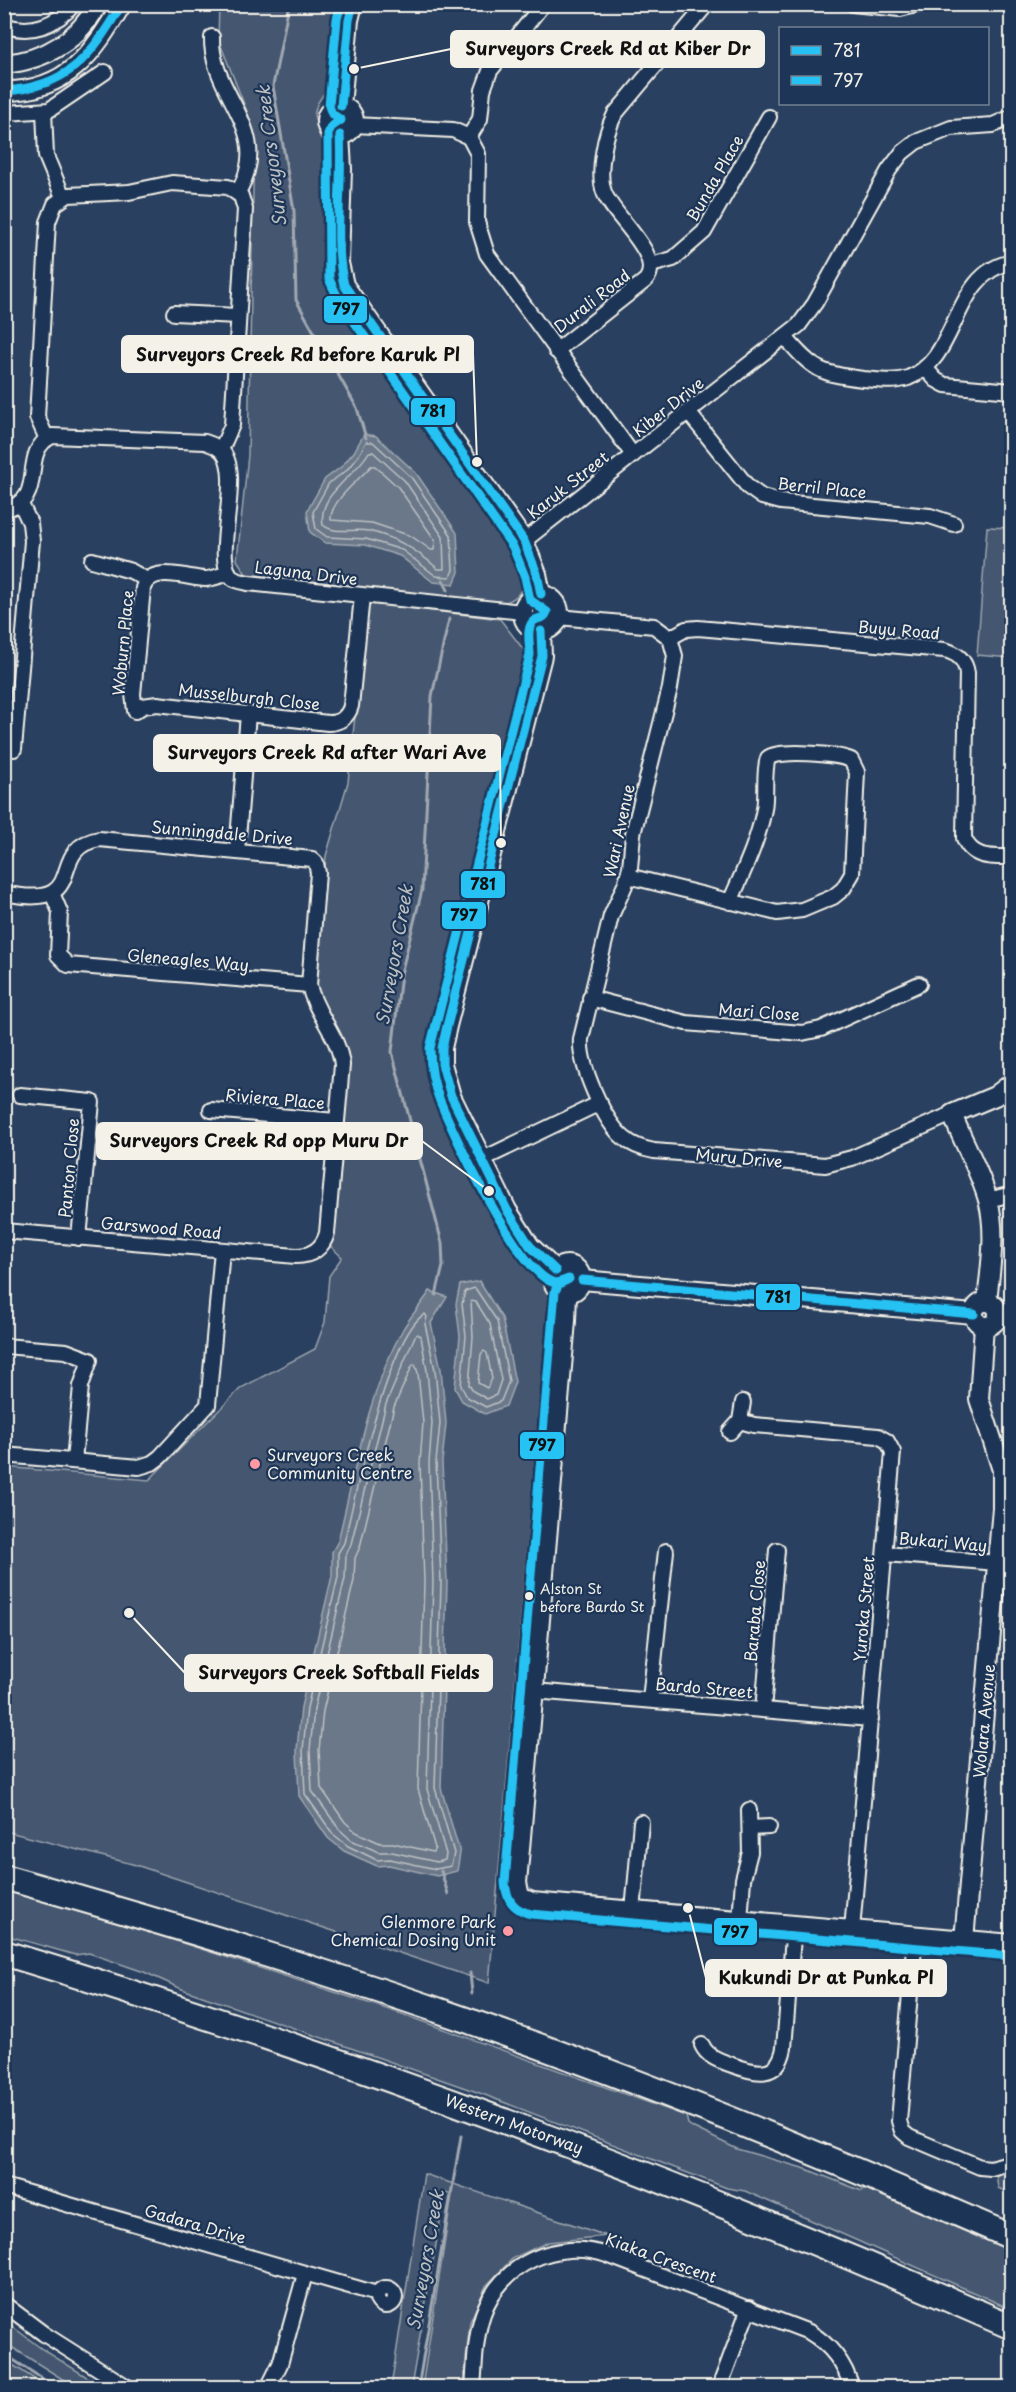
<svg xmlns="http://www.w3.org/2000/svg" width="1016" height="2392" font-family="'Playpen Sans',sans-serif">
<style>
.green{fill:#445771;stroke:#9ca4ac;stroke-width:1.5}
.water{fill:#6a788a;stroke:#a1a8b0;stroke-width:1.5}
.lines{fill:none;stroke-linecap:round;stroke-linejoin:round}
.shore{stroke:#bdc1c2;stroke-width:1.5}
.stream{stroke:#a1a8b0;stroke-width:3}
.street-casing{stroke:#f4f1e8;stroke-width:18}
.secondary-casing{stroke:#f4f1e8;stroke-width:22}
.highway-casing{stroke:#f4f1e8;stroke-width:28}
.street{stroke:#1d3557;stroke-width:14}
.secondary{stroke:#1d3557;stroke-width:18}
.highway{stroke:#1d3557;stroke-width:24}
.bus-1-casing{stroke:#1d3557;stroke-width:14}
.bus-2-casing{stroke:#1d3557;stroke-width:14}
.bus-1{stroke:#26c2f4;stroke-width:9}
.bus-2{stroke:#26c2f4;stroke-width:9}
.poi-dot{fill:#ff9aa2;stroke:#1d3557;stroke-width:2}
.bus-dot{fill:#f4f1e8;stroke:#1d3557;stroke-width:2}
.labels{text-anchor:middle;stroke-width:4.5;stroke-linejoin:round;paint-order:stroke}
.bus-label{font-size:14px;fill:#f4f1e8;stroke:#1d3557;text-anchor:start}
.street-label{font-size:16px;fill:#f4f1e8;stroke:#1d3557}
.poi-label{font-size:16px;fill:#f4f1e8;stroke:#1d3557;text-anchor:start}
.water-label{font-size:18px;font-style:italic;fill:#bdc1c2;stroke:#1d3557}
.leader{fill:none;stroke:#f4f1e8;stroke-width:2}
.callout-dot{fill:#f4f1e8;stroke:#1d3557;stroke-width:2}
.callout{fill:#f4f1e8;stroke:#f4f1e8;stroke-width:2}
.callout-label{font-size:18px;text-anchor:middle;font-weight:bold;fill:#111}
.line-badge{stroke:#1d3557;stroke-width:2}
.pale-badge-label{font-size:16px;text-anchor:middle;font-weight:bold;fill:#111}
</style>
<rect width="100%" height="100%" fill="#2a4060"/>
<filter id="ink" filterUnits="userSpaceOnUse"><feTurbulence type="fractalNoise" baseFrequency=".0167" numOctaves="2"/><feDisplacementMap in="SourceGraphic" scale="12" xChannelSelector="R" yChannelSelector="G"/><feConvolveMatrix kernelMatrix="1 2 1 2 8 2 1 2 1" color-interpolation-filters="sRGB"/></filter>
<g filter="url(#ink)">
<!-- green -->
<g class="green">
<path d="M219 5H341L333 71 330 84 317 104 314 115 319 135 331 156V274L338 294 516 547C523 571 533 594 503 603L246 574 237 560 248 455 254 139 251 122 218 38Z"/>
<path d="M987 527 1011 528V658L977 655Z"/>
<path d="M367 603 500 619 533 662 432 1031 430 1061 439 1090 503 1226 533 1260 549 1295 489 1983 136 1865 5 1831V1467L149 1480 241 1388 315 1349 325 1322 329 1276 342 1257 329 1245 347 1063 314 985 326 856 348 782Z"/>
<path d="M5 1890 155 1934 393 2011 686 2116 688 2124 694 2128 737 2149 806 2169 862 2191 864 2188 1011 2251V2309L745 2191 727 2188 477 2092 182 1989 144 1972 89 1953 75 1955 5 1935Z"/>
<path d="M1011 2170V2194L998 2188 996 2173Z"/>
<path d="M424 2174 607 2236 548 2242 513 2258 486 2286 470 2322 463 2387H422L452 2195 445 2193 411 2387H391Z"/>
<path d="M5 2321 42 2349 103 2387H75L5 2343Z"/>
<path d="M5 2360 47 2387H11L5 2383Z"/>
</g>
<!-- water -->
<g class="water">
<path d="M364 434 376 436 416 473 457 533 459 572 454 584 433 582 400 556 365 545 325 543 310 532 307 511 325 479 341 467 354 452Z"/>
<path d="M479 1281 502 1318 515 1382 506 1406 485 1414 462 1401 455 1388 460 1336 456 1304 460 1285Z"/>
<path d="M430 1291 447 1297 431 1323 441 1369 446 1423 442 1462 447 1582 441 1788 460 1853 457 1871 437 1876 389 1865 377 1866 344 1851 328 1838 299 1796 297 1750 301 1707 332 1576V1552L338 1541C355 1471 368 1392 403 1329 411 1315 422 1304 430 1291Z"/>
</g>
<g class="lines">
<!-- shore -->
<g class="shore">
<path d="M366 442H373L411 477 451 535 453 570 450 577 436 576 402 550 366 539 327 537 316 529 313 512 329 483 346 471 359 455Z"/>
<path d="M369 452H373L405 481 443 537 444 569H438C417 550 396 537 368 531 353 528 335 535 323 525 317 494 356 476 369 452Z"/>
<path d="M371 466H375L398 487 435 540 434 550H431L411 536 372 523 331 520C329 502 360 479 371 466Z"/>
<path d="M475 1288 497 1321 509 1381 501 1401 486 1407 467 1397 461 1386 466 1336 462 1304 465 1291Z"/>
<path d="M471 1301 476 1302 490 1324 501 1380 496 1395 487 1399 473 1391 469 1385 473 1337Z"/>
<path d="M425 1314 427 1317 425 1324 435 1370 440 1423 436 1462 441 1582 435 1788 454 1853 451 1866 436 1869 390 1859 377 1860 348 1846 333 1834 305 1794 303 1750 307 1708 338 1577V1553L344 1543C354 1500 389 1333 425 1314Z"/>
<path d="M418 1334 421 1337 427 1371 432 1423 429 1463 433 1582 427 1789 446 1854 445 1860 437 1862 392 1852H379L351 1840 339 1829 312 1791 310 1750 314 1709 345 1578 346 1555 351 1544 386 1404 415 1336Z"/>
<path d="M484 1351 487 1353 492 1379 487 1388 478 1383 481 1354Z"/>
<path d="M415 1364 418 1373 423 1423 420 1463 424 1582 418 1789 435 1848 433 1852 393 1843H380L356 1832 345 1822 321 1788 319 1750 323 1711 354 1580 355 1558 360 1547 394 1407 412 1366Z"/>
</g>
<!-- stream -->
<g class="stream">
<path d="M289 4 273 86 294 211 296 300 357 408 366 438"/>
<path d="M443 580 448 590"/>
<path d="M436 1295 443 1266 442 1243 392 1052 401 974 422 890 432 696 449 619"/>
<path d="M441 1871 448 1894"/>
<path d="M470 1973 472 1993"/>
<path d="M4 2354 57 2388"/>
<path d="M418 2388 461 2136"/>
</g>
<defs>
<g id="street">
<path d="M853 4 900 9 920 4"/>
<path d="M4 25C31 35 56 25 74 4"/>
<path d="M212 37C210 95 275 130 238 192"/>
<path d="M44 111 46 156 63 197"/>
<path d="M7 113 49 110 105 72"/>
<path d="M354 125 453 130 469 137 478 154 477 222 487 254 633 455 799 325 815 303 889 170 902 153 916 142 951 128 993 125 1012 117"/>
<path d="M469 137 480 119 483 90 490 71 543 4"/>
<path d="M651 265 673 259 704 232 769 117"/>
<path d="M174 313 238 316"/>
<path d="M785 337C813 370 820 374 863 379 878 380 893 383 908 378 960 359 951 273 1012 262"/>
<path d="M556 351 646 280C665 256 612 216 604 192 597 172 605 133 615 114L707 4"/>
<path d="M925 368 936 380 945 385 1012 391"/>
<path d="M688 412 748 487 762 497 781 502 930 516 954 524"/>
<path d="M47 439 37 417 48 222 55 204 68 195 129 192 172 183 228 187 241 196 245 209 232 425 221 450"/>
<path d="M4 509C50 501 17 453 52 436L205 442C211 444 217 446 222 451 245 476 209 563 234 579 238 581 244 582 248 583L523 612"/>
<path d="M524 541 633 455"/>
<path d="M92 560 131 571 147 580"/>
<path d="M229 573C221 575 213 579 205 579 186 578 151 564 143 588L133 694 135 711 143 706 157 704 328 723C340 723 348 717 351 706L362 596"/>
<path d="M559 617 654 626 670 638 675 656 670 688 633 834 630 868 625 885 611 916 581 1039C579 1064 604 1122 624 1138 632 1145 643 1149 654 1151L825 1165 852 1158 952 1114"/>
<path d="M670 638 686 629 698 628 944 650C957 653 965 659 967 673L964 838C972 859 992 857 1012 857"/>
<path d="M14 749 32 541 30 523 20 502"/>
<path d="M237 851 248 714"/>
<path d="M628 876 777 913 802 910 833 897 843 889 852 874 857 772 851 760C838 754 778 749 768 758 763 773 767 793 764 809 758 842 743 872 730 902"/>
<path d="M4 893C94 912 43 849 99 839L312 859 316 863 318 873 309 985C315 1014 339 1035 342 1065L327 1233C323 1248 312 1256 296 1256L4 1231"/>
<path d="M52 893 60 912 58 955 68 965 309 985"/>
<path d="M590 998 686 1023 802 1033 821 1029 919 984"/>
<path d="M20 1095 92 1102 79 1238"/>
<path d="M211 1110 336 1121"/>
<path d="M483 1159 600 1103"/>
<path d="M988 1200 1012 1194"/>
<path d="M4 1346 66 1351 90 1360 81 1386 74 1461"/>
<path d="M740 1421 754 1425 878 1436 887 1441 893 1452 852 1930"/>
<path d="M730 1432 740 1421 743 1402"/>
<path d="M4 1455 139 1467 152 1463 160 1457 208 1405 222 1250"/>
<path d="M885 1554 998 1563"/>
<path d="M534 1691 871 1719"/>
<path d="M650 1700 666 1551"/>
<path d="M763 1710 777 1550"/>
<path d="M750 1828 769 1827"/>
<path d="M633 1911 641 1822"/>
<path d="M740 1921 743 1879 750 1852 749 1810"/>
<path d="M915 1936 899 2121 902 2131 909 2137 980 2167 991 2168 1012 2162"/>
<path d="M702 2045C707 2057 721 2061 732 2065 755 2073 778 2080 784 2048L794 1925"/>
<path d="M4 2186 377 2294"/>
<circle cx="386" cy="2297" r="9"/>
<path d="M4 2304 44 2334 129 2388"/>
<path d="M268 2388 280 2364 305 2274"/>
<path d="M473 2388C475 2363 475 2337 483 2314 500 2264 557 2238 607 2255L809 2332C831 2345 845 2364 852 2388"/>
<path d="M719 2388 749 2308"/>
</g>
<g id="secondary">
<path d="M4 64C46 60 78 40 98 4"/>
<path d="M4 91C67 92 93 53 122 4"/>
<path d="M341 106 349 20 353 4"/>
<circle cx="340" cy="121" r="14"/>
<path d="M340 135 342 169 339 263 344 285 524 541 537 574 541 594"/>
<circle cx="541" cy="613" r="18"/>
<path d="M541 631 542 656 447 1026 442 1048V1064L451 1096 507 1210 530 1246 556 1271"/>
<circle cx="567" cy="1279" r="14"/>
<path d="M582 1280 974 1314"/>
<path d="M567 1293 566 1321 517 1883 520 1897 532 1902 1012 1944"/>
<circle cx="986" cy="1314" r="12"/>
<path d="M987 1302C990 1269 997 1233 988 1200 980 1171 963 1142 952 1114L995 1096 1012 1083"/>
<path d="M964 1940 1002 1508V1470L979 1399 984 1326"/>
</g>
<g id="highway">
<path d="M4 1877C153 1919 301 1963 446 2013 638 2079 826 2156 1012 2237"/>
<path d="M4 1953C348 2057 684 2182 1012 2327"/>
</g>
</defs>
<!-- street casing -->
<use href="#street" class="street-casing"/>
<!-- secondary casing -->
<use href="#secondary" class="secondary-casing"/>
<!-- highway casing -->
<use href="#highway" class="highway-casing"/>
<!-- street -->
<use href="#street" class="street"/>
<!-- secondary -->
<use href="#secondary" class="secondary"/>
<!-- highway -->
<use href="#highway" class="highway"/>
<defs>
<g id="bus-1">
<path d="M4 91C69 87 90 57 122 4"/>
<path d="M341 106 349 20 353 4"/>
<path d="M340 135C343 184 333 238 344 285L524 541 537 574 541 594"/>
<path d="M541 631 542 656 447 1026 442 1048V1064L451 1096 507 1210 530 1246 556 1271"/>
<path d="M582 1280 974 1314"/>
</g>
<path id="bus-2" d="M341 4 337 19 329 106 332 114 341 120 331 127 328 134 329 279 339 300 513 547 525 577 530 600 547 612C544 619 541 617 535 620 525 626 530 645 530 655L430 1048C430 1066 433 1084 440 1101 455 1138 518 1270 552 1282 558 1285 564 1280 569 1279L559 1284 555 1291 505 1882C506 1900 514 1910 531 1914L1011 1956"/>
</defs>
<!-- bus-1 casing -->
<use href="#bus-1" class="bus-1-casing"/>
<!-- bus-2 casing -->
<use href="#bus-2" class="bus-2-casing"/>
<!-- bus-1 -->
<use href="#bus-1" class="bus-1"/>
<!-- bus-2 -->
<use href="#bus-2" class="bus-2"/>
</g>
</g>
<!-- markers -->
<g class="poi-dot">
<circle cx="255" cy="1464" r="6"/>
<circle cx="508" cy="1931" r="6"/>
</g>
<circle class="bus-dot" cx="529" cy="1596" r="5"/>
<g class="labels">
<!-- bus labels -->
<g class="bus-label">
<text x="540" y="1594">Alston St<tspan x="540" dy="18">before Bardo St</tspan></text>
</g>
<!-- street labels -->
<g class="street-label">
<text transform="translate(715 178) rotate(-60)" y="6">Bunda Place</text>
<text transform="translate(592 301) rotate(-38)" y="6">Durali Road</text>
<text transform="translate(668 407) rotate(-38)" y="6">Kiber Drive</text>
<text transform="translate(568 485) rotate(-38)" y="6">Karuk Street</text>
<text transform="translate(822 488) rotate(6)" y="6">Berril Place</text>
<text transform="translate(306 573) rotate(7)" y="6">Laguna Drive</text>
<text transform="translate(899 630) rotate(5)" y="6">Buyu Road</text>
<text transform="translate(123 643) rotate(-85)" y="6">Woburn Place</text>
<text transform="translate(249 697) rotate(6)" y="6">Musselburgh Close</text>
<text transform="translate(619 831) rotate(-78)" y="6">Wari Avenue</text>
<text transform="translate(222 833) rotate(5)" y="6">Sunningdale Drive</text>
<text transform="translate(188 960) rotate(5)" y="6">Gleneagles Way</text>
<text transform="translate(759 1012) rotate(4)" y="6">Mari Close</text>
<text transform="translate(275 1099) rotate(5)" y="6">Riviera Place</text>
<text transform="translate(739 1158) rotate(5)" y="6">Muru Drive</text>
<text transform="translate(69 1168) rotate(-85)" y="6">Panton Close</text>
<text transform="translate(161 1228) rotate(5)" y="6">Garswood Road</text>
<text transform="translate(943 1542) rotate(5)" y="6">Bukari Way</text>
<text transform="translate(864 1609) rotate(-85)" y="6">Yuroka Street</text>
<text transform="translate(755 1611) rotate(-85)" y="6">Baraba Close</text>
<text transform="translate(704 1688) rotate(5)" y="6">Bardo Street</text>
<text transform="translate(984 1721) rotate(-85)" y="6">Wolara Avenue</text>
<text transform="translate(514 2124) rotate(20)" y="6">Western Motorway</text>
<text transform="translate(195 2224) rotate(16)" y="6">Gadara Drive</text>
<text transform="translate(661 2258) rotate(20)" y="6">Kiaka Crescent</text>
</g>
<!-- poi labels -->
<g class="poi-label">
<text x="267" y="1461">Surveyors Creek<tspan x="267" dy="18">Community Centre</tspan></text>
<text x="496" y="1928" text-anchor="end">Glenmore Park<tspan x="496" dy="18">Chemical Dosing Unit</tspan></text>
</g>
<!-- water labels -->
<g class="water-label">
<text transform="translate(272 156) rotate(-97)" y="6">Surveyors Creek</text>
<text transform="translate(395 955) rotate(-80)" y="6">Surveyors Creek</text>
<text transform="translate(426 2260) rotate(-80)" y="6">Surveyors Creek</text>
</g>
</g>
<!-- callouts -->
<path class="leader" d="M354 69L451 49M477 462L473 354M501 843L500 753M489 1191L422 1141M129 1613L185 1673M688 1908L706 1978"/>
<g class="callout-dot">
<circle cx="354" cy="69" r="6"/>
<circle cx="477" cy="462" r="6"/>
<circle cx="501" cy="843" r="6"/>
<circle cx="489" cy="1191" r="6"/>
<circle cx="129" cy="1613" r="6"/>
<circle cx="688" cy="1908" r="6"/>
</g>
<g class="callout">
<rect x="451" y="31" width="313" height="36" rx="6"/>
<rect x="122" y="336" width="351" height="36" rx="6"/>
<rect x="154" y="735" width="346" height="36" rx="6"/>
<rect x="97" y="1123" width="325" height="36" rx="6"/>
<rect x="185" y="1655" width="307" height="36" rx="6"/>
<rect x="706" y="1960" width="240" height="36" rx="6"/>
</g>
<g class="callout-label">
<text x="608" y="55">Surveyors Creek Rd at Kiber Dr</text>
<text x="298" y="361">Surveyors Creek Rd before Karuk Pl</text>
<text x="327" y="759">Surveyors Creek Rd after Wari Ave</text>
<text x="259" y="1147">Surveyors Creek Rd opp Muru Dr</text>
<text x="339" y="1679">Surveyors Creek Softball Fields</text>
<text x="826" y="1984">Kukundi Dr at Punka Pl</text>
</g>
<g class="line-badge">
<rect x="323" y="295" width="45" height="29" rx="6" fill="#26c2f4"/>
<rect x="410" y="397" width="46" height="29" rx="6" fill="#26c2f4"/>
<rect x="460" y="870" width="46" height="29" rx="6" fill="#26c2f4"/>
<rect x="441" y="901" width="46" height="29" rx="6" fill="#26c2f4"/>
<rect x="755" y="1283" width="46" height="28" rx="6" fill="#26c2f4"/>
<rect x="519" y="1431" width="46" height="29" rx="6" fill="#26c2f4"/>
<rect x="713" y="1917" width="45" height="29" rx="6" fill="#26c2f4"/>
</g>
<g class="pale-badge-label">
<text x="346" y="315">797</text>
<text x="433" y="417">781</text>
<text x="483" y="890">781</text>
<text x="464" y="921">797</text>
<text x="778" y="1303">781</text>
<text x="542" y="1451">797</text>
<text x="735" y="1938">797</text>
</g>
<!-- margin -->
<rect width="1016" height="2392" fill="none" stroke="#1d3557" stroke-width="24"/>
<rect x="12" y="12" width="992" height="2368" fill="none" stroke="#f4f1e8" stroke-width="2" filter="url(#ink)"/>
<!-- legend -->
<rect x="779" y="27" width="210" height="78" fill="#1d3557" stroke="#738091" stroke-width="1.5"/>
<rect x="791" y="46" width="30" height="9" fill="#26c2f4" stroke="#738091" stroke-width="1.5"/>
<text x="833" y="57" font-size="18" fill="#f4f1e8">781</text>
<rect x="791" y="76" width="30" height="9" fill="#26c2f4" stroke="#738091" stroke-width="1.5"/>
<text x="833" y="87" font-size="18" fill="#f4f1e8">797</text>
</svg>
